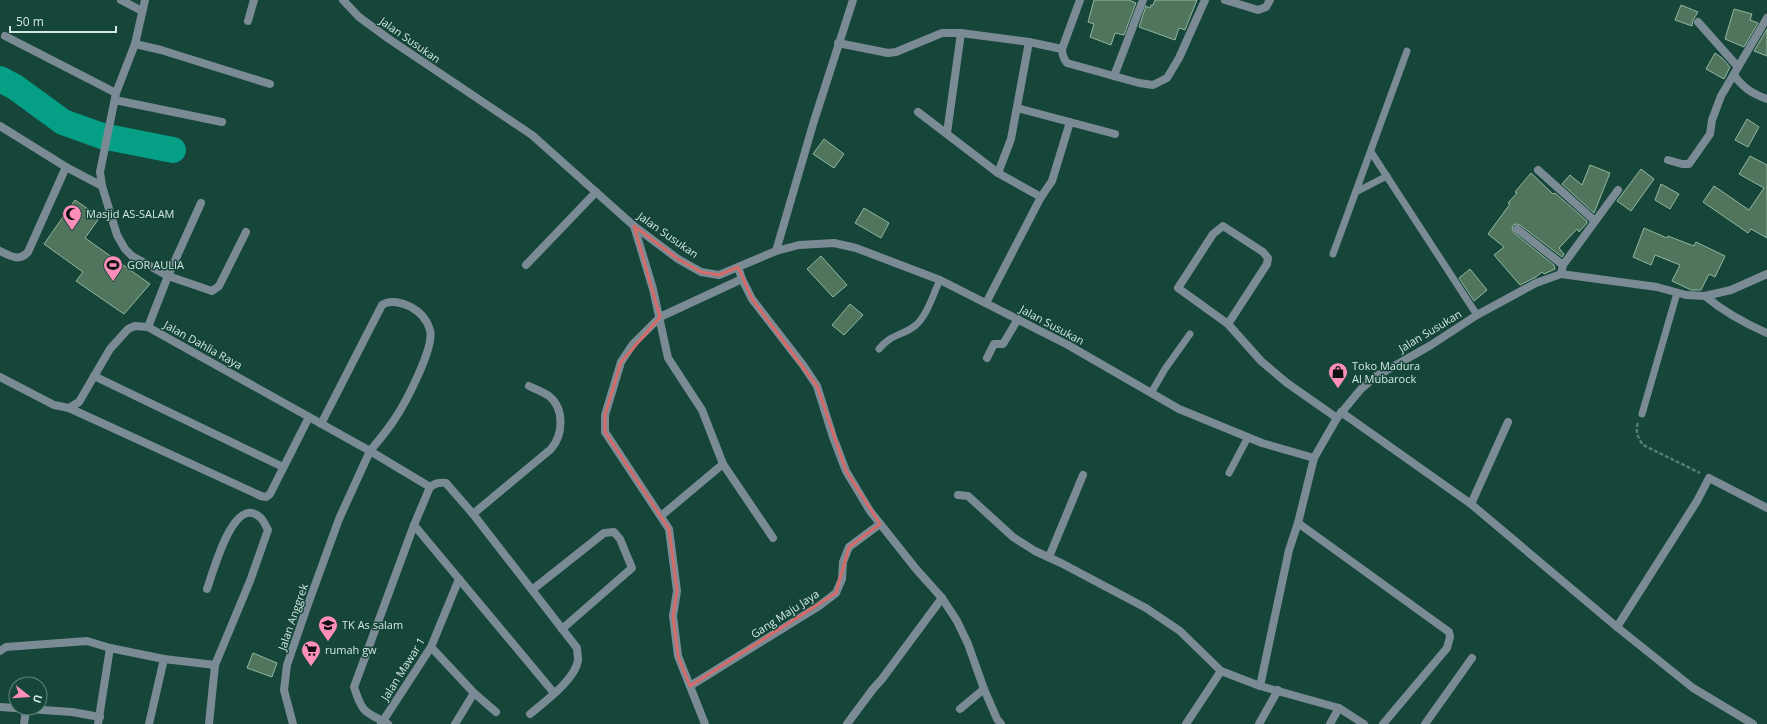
<svg xmlns="http://www.w3.org/2000/svg" width="1767" height="724" font-family="'Open Sans',sans-serif">
<style>
.lines{fill:none;stroke-linecap:round;stroke-linejoin:round}
.river{stroke:#049f85;stroke-width:26}
.building{fill:#51745d;stroke:#91b79e}
.path{stroke:#547b71;stroke-width:2.5;stroke-dasharray:4 2;stroke-linecap:butt}
.service{stroke:#7b8b95;stroke-width:7}
.minor{stroke:#7b8b95;stroke-width:8}
.tertiary{stroke:#7b8b95;stroke-width:8}
.marked{fill:none;stroke:#d46b69;stroke-width:3;stroke-linejoin:round}
.labels{text-anchor:middle;stroke-width:3;stroke-linejoin:round;paint-order:stroke}
.street-label{font-size:11px;fill:#d1e8e1;stroke:#16453a}
.poi-label{font-size:11px;fill:#d1e8e1;stroke:#16453a;text-anchor:start}
</style>
<rect width="100%" height="100%" fill="#16453a"/>
<g class="lines">
<!-- river -->
<path class="river" d="M0 79 15 87 63 122 102 136 173 150"/>
</g>
<!-- building -->
<g class="building">
<path d="M1094 0H1129L1136 3 1124 35 1115 33 1111 45 1090 37 1094 24 1088 22Z"/>
<path d="M1155 0H1197L1185 30 1179 28 1175 40 1139 27 1146 6 1150 8 1151 5H1153Z"/>
<path d="M1681 5 1698 12 1693 20 1692 26 1675 20Z"/>
<path d="M1734 9 1752 14 1750 20 1758 23 1744 47 1725 39Z"/>
<path d="M1767 29V56L1754 51Z"/>
<path d="M1715 53 1722 58 1730 67 1724 79 1706 69Z"/>
<path d="M1747 119 1759 127 1748 147 1735 140Z"/>
<path d="M824 139 844 154 834 168 813 154Z"/>
<path d="M1750 156 1767 165V238L1751 229 1748 233 1703 202 1714 186 1749 210 1764 188 1739 174Z"/>
<path d="M1590 165 1610 173 1594 213 1562 184 1570 175 1582 185Z"/>
<path d="M1641 169 1654 179 1631 211 1617 201Z"/>
<path d="M1531 173 1553 194 1555 193 1587 221V223L1579 232 1577 229 1559 248 1564 254 1562 257 1520 225 1517 224 1513 225 1512 229 1514 233 1554 265 1555 269 1544 274 1542 272 1536 277 1520 285 1494 255 1504 247 1488 234 1510 204 1508 203 1517 193 1515 192Z"/>
<path d="M1661 184 1679 194 1670 209 1655 200Z"/>
<path d="M75 200 100 217 85 238 150 284 124 314 76 281 83 272 44 244Z"/>
<path d="M864 208 889 223 881 238 855 223Z"/>
<path d="M1644 228 1667 238 1668 236 1694 246 1696 242 1725 256 1715 277 1709 274 1701 290H1691L1672 281 1680 265 1655 255 1651 265 1633 257Z"/>
<path d="M821 256 847 285 833 297 807 269Z"/>
<path d="M1470 269 1487 290 1474 301 1459 278Z"/>
<path d="M850 304 863 315 844 335 832 325Z"/>
<path d="M253 653 277 663 272 677 247 668Z"/>
</g>
<g class="lines">
<!-- path -->
<path class="path" d="M1638 423C1635 431 1638 438 1643 445L1700 473"/>
<!-- service -->
<g class="service">
<path d="M1371 152 1477 315"/>
<path d="M1356 192 1387 176"/>
<path d="M1333 254 1407 51"/>
<path d="M879 349C892 333 903 336 916 325 928 314 933 294 940 280"/>
<path d="M1151 393 1165 369 1190 334"/>
<path d="M1642 414 1677 293"/>
<path d="M1229 473 1248 437"/>
</g>
<!-- minor -->
<g class="minor">
<path d="M121 0 142 11"/>
<path d="M1080 0 1062 49C1062 55 1063 58 1067 63L1139 83 1153 85 1167 78 1179 58 1205 0"/>
<path d="M1225 0 1258 10 1266 7 1270 0"/>
<path d="M248 21 254 0"/>
<path d="M1698 22 1738 67"/>
<path d="M5 36 116 93"/>
<path d="M838 43 888 53 896 52 942 33H961L1029 42 1062 49"/>
<path d="M135 44 161 50 270 84"/>
<path d="M1734 75C1743 88 1753 94 1767 99"/>
<path d="M1114 76 1143 0"/>
<path d="M115 100 222 122"/>
<path d="M1017 108 1115 134"/>
<path d="M918 112 998 173 1041 197 1052 181 1070 122"/>
<path d="M0 126 66 167 102 186"/>
<path d="M947 133 961 33"/>
<path d="M1668 160 1682 164H1689L1710 134 1712 120 1721 96 1767 18"/>
<path d="M1538 170 1595 221"/>
<path d="M998 173 1011 139 1029 42"/>
<path d="M201 203 168 276 212 291 219 286 246 232"/>
<path d="M634 226 653 289 668 358 702 410 723 464 773 538"/>
<path d="M1517 229 1563 265"/>
<path d="M0 251C10 256 19 262 28 252L66 167"/>
<path d="M776 251 814 121 853 0"/>
<path d="M526 265 596 192"/>
<path d="M738 267 742 279 752 299 803 365 817 386 833 437 846 471 870 511 916 569 942 598 957 621 968 644 984 689 997 719 1001 724"/>
<path d="M1561 274 1563 265 1618 190"/>
<path d="M1705 296C1724 312 1744 323 1767 333"/>
<path d="M986 303 1041 197"/>
<path d="M1228 324 1267 264 1268 258 1263 252 1223 226 1213 234 1178 288 1228 324 1261 361 1287 383 1337 418"/>
<path d="M987 358 994 344H1003L1018 319"/>
<path d="M94 376 283 467"/>
<path d="M0 377 54 405 69 408 79 402 110 349 128 329 135 326 148 327"/>
<path d="M69 408 261 496 266 497 270 494 309 417"/>
<path d="M1341 412 1471 504 1617 627 1693 688 1753 724"/>
<path d="M321 424 382 305C390 299 403 303 411 307 420 312 427 319 430 330 435 347 405 404 394 420 387 431 378 441 370 451L430 487"/>
<path d="M958 495 968 496 1013 537 1035 551 1061 563 1146 608 1180 631 1221 671 1260 686 1339 708 1364 724"/>
<path d="M1471 504 1508 422"/>
<path d="M473 514 551 449C563 435 565 409 549 396 543 392 535 389 529 386"/>
<path d="M661 516 723 464"/>
<path d="M1298 523 1449 632 1450 637 1447 648 1383 724"/>
<path d="M414 525 554 693"/>
<path d="M1049 557 1083 475"/>
<path d="M207 589C213 572 230 509 252 513 261 515 264 522 268 530L250 581 215 665 209 724"/>
<path d="M532 590 604 533 614 532 620 539 632 568 562 629"/>
<path d="M1617 627 1697 501 1709 478 1767 508"/>
<path d="M431 647 474 693 496 712"/>
<path d="M0 651 6 647 87 641 110 648 164 659 215 665"/>
<path d="M690 686 819 606 836 593 842 579 843 562 849 547 880 524"/>
<path d="M1260 686 1289 550 1298 523 1314 458"/>
<path d="M0 707 72 712 100 717"/>
<path d="M960 709 984 689"/>
<path d="M24 724 26 710"/>
<path d="M98 724 110 648"/>
<path d="M149 724 164 659"/>
<path d="M381 724 431 647 459 579"/>
<path d="M388 724C365 711 363 715 354 687L414 525 430 487C436 483 439 482 446 483L473 514 577 648C577 651 578 656 578 660 576 679 544 702 530 714"/>
<path d="M455 724 474 693"/>
<path d="M705 724 678 656 673 616 677 591 669 529 605 432V415L621 362 633 344 660 317 742 279"/>
<path d="M847 724 873 689 882 679 942 598"/>
<path d="M1186 724 1221 671"/>
<path d="M1259 724 1278 690"/>
<path d="M1330 724 1339 708"/>
<path d="M1425 724 1472 658"/>
</g>
<!-- tertiary -->
<g class="tertiary">
<path d="M145 0 135 44 116 93 100 172 102 186 117 235 125 249 132 256 168 276 148 327 370 451 339 519 307 607 287 665 284 690 293 724"/>
<path d="M343 0 359 17 389 39 532 135 634 226 678 259 701 272 719 275 776 251 799 245 834 243 856 248 940 280 1068 345 1179 409 1262 443 1314 458 1337 418 1361 389 1375 377 1431 345 1477 315 1536 283 1561 274 1657 287 1686 295 1705 296 1731 290 1767 274"/>
</g>
</g>
<!-- marked area -->
<path class="marked" d="M634 226 678 259 701 272 719 275 738 267 752 299 817 386 846 471 880 524 849 547 836 593 690 686 678 656 673 616 677 591 669 529 605 432V415L621 362 660 317Z"/>
<!-- icons -->
<defs>
<symbol id="mosque-pin" viewBox="-11 -11 22 30"><path d="M0 17L-7.5 6A9.5 9.5 0 1 1 7.5 6Z" fill="#ff8ebb" stroke="#16453a"/><path d="M3.5-4.9A6 6 0 1 0 3.5 4.9A5 5 0 1 1 3.5-4.9Z" fill="#111"/></symbol>
<symbol id="stadium-pin" viewBox="-11 -11 22 30"><path d="M0 17L-7.5 6A9.5 9.5 0 1 1 7.5 6Z" fill="#ff8ebb" stroke="#16453a"/><path d="M0-5a6.5 5 0 1 0 0 10a6.5 5 0 1 0 0-10ZM-3.5-1.8h7v3.6h-7Z" fill="#111"/></symbol>
<symbol id="shop-pin" viewBox="-11 -11 22 30"><path d="M0 17L-7.5 6A9.5 9.5 0 1 1 7.5 6Z" fill="#ff8ebb" stroke="#16453a"/><path d="M-5-2.5h2.3a2.7 3.5 0 0 1 5.4 0H5L5.5 6h-11ZM-1.5-2.5h3a1.5 2.3 0 0 0-3 0Z" fill="#111"/></symbol>
<symbol id="school-pin" viewBox="-11 -11 22 30"><path d="M0 17L-7.5 6A9.5 9.5 0 1 1 7.5 6Z" fill="#ff8ebb" stroke="#16453a"/><path d="M0-5L7-2L0 1L-7-2ZM-4 1L0 2.5L4 1V4Q0 6-4 4Z" fill="#111"/></symbol>
<symbol id="supermarket-pin" viewBox="-11 -11 22 30"><path d="M0 17L-7.5 6A9.5 9.5 0 1 1 7.5 6Z" fill="#ff8ebb" stroke="#16453a"/><path d="M-6-5.5h2.5l.6 2H6L4.5 2H-2.5L-4.4-4H-6ZM-1.5 3.2a1.3 1.3 0 1 0 .1 0ZM3 3.2a1.3 1.3 0 1 0 .1 0Z" fill="#111"/></symbol>
</defs>
<g fill-rule="evenodd">
<use href="#mosque-pin" x="61" y="203" width="22" height="30"/>
<use href="#stadium-pin" x="102" y="254" width="22" height="30"/>
<use href="#shop-pin" x="1327" y="361" width="22" height="30"/>
<use href="#school-pin" x="317" y="614" width="22" height="30"/>
<use href="#supermarket-pin" x="300" y="639" width="22" height="30"/>
</g>
<g class="labels">
<!-- street labels -->
<g class="street-label">
<text transform="translate(410 40) rotate(35)" y="4">Jalan Susukan</text>
<text transform="translate(668 235) rotate(35)" y="4">Jalan Susukan</text>
<text transform="translate(1052 325) rotate(28)" y="4">Jalan Susukan</text>
<text transform="translate(1430 331) rotate(-31)" y="4">Jalan Susukan</text>
<text transform="translate(203 345) rotate(29)" y="4">Jalan Dahlia Raya</text>
<text transform="translate(785 614) rotate(-33)" y="4">Gang Maju Jaya</text>
<text transform="translate(293 617) rotate(-71)" y="4">Jalan Anggrek</text>
<text transform="translate(403 669) rotate(-58)" y="4">Jalan Mawar 1</text>
</g>
<!-- poi labels -->
<g class="poi-label">
<text x="86" y="218">Masjid AS-SALAM</text>
<text x="127" y="269">GOR AULIA</text>
<text x="1352" y="370">Toko Madura<tspan x="1352" dy="13">Al Mubarock</tspan></text>
<text x="342" y="629">TK As salam</text>
<text x="325" y="654">rumah gw</text>
</g>
</g>
<!-- north arrow -->
<g transform="translate(28 696) rotate(107)"><circle r="19" fill="#16453a" stroke="#61867d"/>
<path d="M0-3L7 15L0 10L-7 15Z" fill="#ff8ebb"/>
<text y="-6" font-size="11" font-weight="bold" text-anchor="middle" fill="#d1e8e1">U</text>
</g>
<!-- scale -->
<path d="M10 26v6h106v-6" fill="none" stroke="#d1e8e1" stroke-width="2"/>
<text x="16" y="26" font-size="12" fill="#d1e8e1" stroke="#16453a" stroke-width="3" paint-order="stroke">50 m</text>
</svg>
